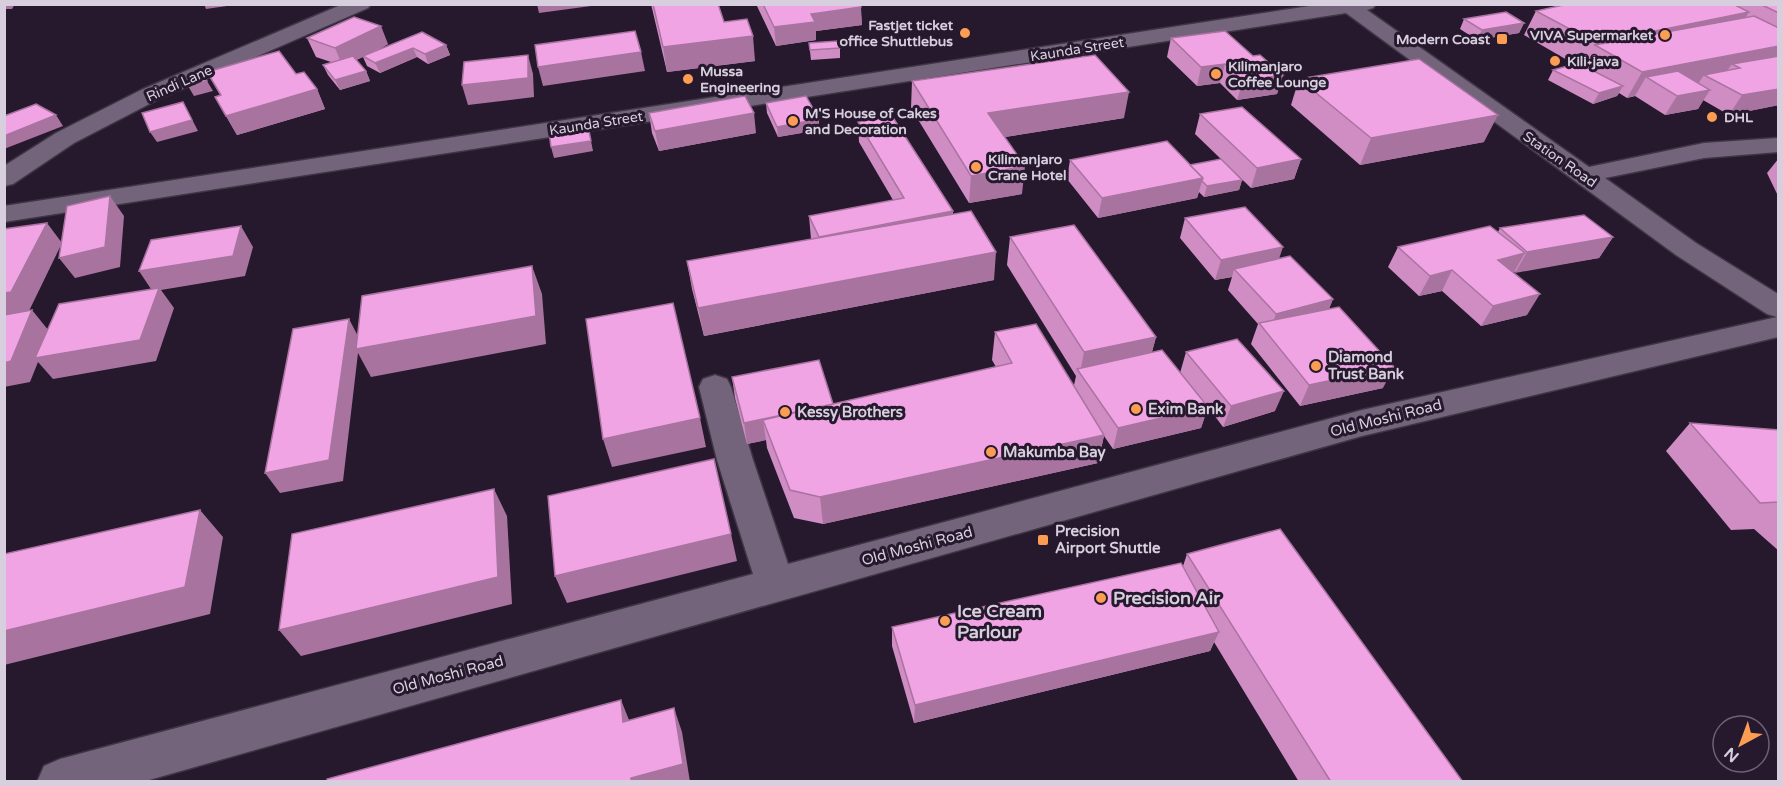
<svg xmlns="http://www.w3.org/2000/svg" width="1783" height="786" font-family="'Varela Round',sans-serif">
<style>
.lines{fill:none;stroke-linecap:round;stroke-linejoin:round}
.minor-casing{stroke:#3f3545;stroke-width:3}
.minor{fill:#73647c;fill-rule:evenodd}
.wall{fill:#cf8dc4}
.shaded-wall{fill:#a973a0}
.building{fill:#f1a4e4;stroke:#a973a0;stroke-width:1.5}
.poi-dot{fill:#fc9d53;stroke:#26192e;stroke-width:2}
.labels{text-anchor:middle;stroke-width:6;stroke-linejoin:round;paint-order:stroke}
.far-poi-label{font-size:14px;font-weight:bold;fill:#d7cfdd;stroke:#26192e;text-anchor:start}
.far-street-label{font-size:14px;fill:#d7cfdd;stroke:#26192e}
.poi-label{font-size:15px;font-weight:bold;fill:#d7cfdd;stroke:#26192e;text-anchor:start}
.street-label{font-size:15px;fill:#d7cfdd;stroke:#26192e}
.near-poi-label{font-size:18px;font-weight:bold;fill:#d7cfdd;stroke:#26192e;text-anchor:start}
</style>
<rect width="100%" height="100%" fill="#26192e"/>
<g class="lines">
<defs>
<g id="minor">
<path d="M343 4H371L368 8 157 100 74 143 13 184 4 186V166L56 133 141 90Z"/>
<path d="M1323 4H1376L1373 8 1367 10 1589 167 1704 143 1778 138V152L1704 158 1605 178 1696 243 1778 294V337L1362 436 142 782H37L44 766 60 759 753 574 717 460 699 387 703 379 715 375 727 379 731 387 753 460 788 564 1362 410 1777 317 1767 314 1676 255 1346 13 4 222V206Z"/>
</g>
</defs>
<!-- minor casing -->
<use href="#minor" class="minor-casing"/>
<!-- minor -->
<use href="#minor" class="minor"/>
</g>
<!-- wall -->
<g class="wall">
<path d="M651 4H718L724 22 755 61 667 72Z"/>
<path d="M756 4H860L862 25 816 31V40L776 46Z"/>
<path d="M1568 4H1779V105L1729 115 1703 100 1698 109 1665 115 1635 96 1627 98 1619 93 1617 96 1593 104 1548 80 1553 70 1574 64 1524 35 1536 11Z"/>
<path d="M1464 19 1524 23 1519 33 1477 40 1460 29Z"/>
<path d="M307 38 388 44 374 52 446 45 450 55 428 64 417 57 380 73 367 66 363 57 356 60 366 71 370 81 340 90 328 75 323 65 331 62 316 57Z"/>
<path d="M1171 38 1253 56 1283 75 1277 94 1237 100 1220 83 1197 86 1167 57Z"/>
<path d="M809 43 840 48V58L811 60Z"/>
<path d="M207 72 296 74 317 89 325 109 237 135 215 97 220 95Z"/>
<path d="M1299 79 1484 142 1360 165 1291 105Z"/>
<path d="M912 81 1124 118 1005 137 1022 194 969 203 911 108Z"/>
<path d="M766 103 819 119V130L778 137 767 113Z"/>
<path d="M649 113 756 133 659 151 652 133Z"/>
<path d="M1200 114 1301 159 1294 179 1251 188 1195 134Z"/>
<path d="M858 122 953 211V214L994 280 704 336 692 289 687 261 811 239 809 216 893 200 859 142Z"/>
<path d="M1779 158V198L1767 173Z"/>
<path d="M1070 160 1190 165 1242 180 1239 190 1204 197 1199 192 1197 198 1098 218 1067 179Z"/>
<path d="M1185 218 1279 259 1333 299 1329 309 1383 388 1300 406 1251 344 1258 324 1228 290 1232 277 1215 280 1180 238Z"/>
<path d="M1500 228 1613 237 1599 258 1514 272 1527 315 1481 326 1442 291 1419 296 1388 267 1398 247 1498 232Z"/>
<path d="M1010 237 1156 337 1152 352 1180 373 1186 352 1275 411 1223 427 1208 407 1201 428 1113 449 1104 436 1098 463 823 524 794 518 767 448 766 440 747 444 735 398 732 377 833 404 996 367 992 360 995 332 1074 385 1076 376 1007 265Z"/>
<path d="M1690 423 1779 430V551L1754 529 1731 530 1666 451Z"/>
<path d="M1187 554 1463 782H1299L1214 642 1210 651 914 723 892 646V627L1183 566Z"/>
</g>
<!-- shaded-wall -->
<g class="shaded-wall">
<path d="M4 4H15L12 9H4Z"/>
<path d="M204 4H241L206 9Z"/>
<path d="M537 4H606L539 13Z"/>
<path d="M861 7 862 25 816 31V40L776 46 774 27 811 14Z"/>
<path d="M1749 12 1733 37 1595 45 1582 69 1596 43Z"/>
<path d="M1524 23 1519 33 1477 40 1482 30Z"/>
<path d="M381 26 388 44 343 67 335 48Z"/>
<path d="M753 36 755 61 667 72 663 47Z"/>
<path d="M446 45 450 55 428 64 425 54Z"/>
<path d="M1779 46V67L1740 68 1732 64 1725 74 1706 75H1704L1698 84 1646 77 1635 96 1627 98 1642 72Z"/>
<path d="M413 48 417 57 380 73 375 63Z"/>
<path d="M641 52 645 71 543 86 538 67Z"/>
<path d="M528 55 533 74 534 97 468 105 462 85Z"/>
<path d="M1225 64 1220 83 1197 86 1201 67Z"/>
<path d="M366 71 370 81 340 90 335 80Z"/>
<path d="M1283 75 1277 94 1237 100 1243 81Z"/>
<path d="M207 81 213 91 194 96 188 86Z"/>
<path d="M1623 86 1617 96 1593 104 1599 93Z"/>
<path d="M317 89 325 109 237 135 226 116Z"/>
<path d="M1779 89V105L1729 115 1742 95Z"/>
<path d="M1710 90 1698 109 1665 115 1677 96Z"/>
<path d="M1129 92 1124 118 986 140 988 113Z"/>
<path d="M183 102 198 131 157 142 150 132Z"/>
<path d="M754 113 756 133 659 151 655 131Z"/>
<path d="M56 115 63 126 4 149V136Z"/>
<path d="M1498 115 1484 142 1360 165 1371 138Z"/>
<path d="M819 119V130L778 137 777 127Z"/>
<path d="M588 126 593 151 554 158 551 147Z"/>
<path d="M1301 159 1294 179 1251 188 1257 168Z"/>
<path d="M1025 166 1022 194 969 203 971 176Z"/>
<path d="M1203 178 1197 198 1098 218 1102 198Z"/>
<path d="M1242 180 1239 190 1204 197 1207 186Z"/>
<path d="M110 196 124 216 120 267 75 278 59 258Z"/>
<path d="M953 211 952 231 819 238Z"/>
<path d="M47 223 62 243 28 313 4 317V293Z"/>
<path d="M241 226 253 247 245 276 161 290 174 308 156 361 53 379 38 362 30 382 4 387V363L32 310 49 331 153 292 139 271Z"/>
<path d="M1613 237 1599 258 1515 273 1527 252Z"/>
<path d="M1283 247 1276 268 1234 269 1232 277 1215 280 1221 260Z"/>
<path d="M996 252 994 280 704 336 698 308Z"/>
<path d="M1525 253 1513 274 1498 260Z"/>
<path d="M532 266 542 294 546 344 371 377 358 353 343 481 280 493 265 473 349 319 360 340Z"/>
<path d="M1452 270 1442 291 1419 296 1430 276Z"/>
<path d="M1540 294 1527 315 1481 326 1493 306Z"/>
<path d="M1333 299 1324 320 1268 334 1276 314Z"/>
<path d="M1156 337 1148 366 1080 373 1084 352Z"/>
<path d="M1394 367 1383 388 1300 406 1309 385Z"/>
<path d="M1284 391 1275 411 1223 427 1231 406Z"/>
<path d="M834 405 763 420 766 440 747 444 744 423Z"/>
<path d="M1208 407 1201 428 1113 449 1118 428Z"/>
<path d="M700 418 706 447 612 467 603 439Z"/>
<path d="M1104 435 1098 463 823 524 820 497Z"/>
<path d="M494 489 507 516 512 604 301 656 279 630Z"/>
<path d="M200 510 223 537 210 614 4 665V631Z"/>
<path d="M731 534 737 561 567 603 555 576Z"/>
<path d="M1219 632 1210 651 914 723 915 705Z"/>
<path d="M621 700 631 725 623 722Z"/>
<path d="M674 708 682 732 690 782H631V778Z"/>
</g>
<!-- building -->
<g class="building">
<path d="M653 4H718L724 22 747 19 753 36 663 47Z"/>
<path d="M763 4H860L861 7 811 14 815 22 774 27Z"/>
<path d="M1568 4H1733L1749 12 1596 43 1536 11Z"/>
<path d="M1760 4H1779V13Z"/>
<path d="M1506 12 1524 23 1482 30 1464 19Z"/>
<path d="M1754 16 1779 28V46L1642 72 1595 45Z"/>
<path d="M354 17 381 26 335 48 307 38Z"/>
<path d="M635 31 641 52 538 67 535 45Z"/>
<path d="M1225 31 1253 56 1260 55 1283 75 1243 81 1225 64 1201 67 1171 38Z"/>
<path d="M422 32 446 45 425 54 413 48 375 63 363 56Z"/>
<path d="M838 41 840 48 810 50 809 43Z"/>
<path d="M279 51 296 74 304 72 317 89 226 116 215 97 221 95 207 72Z"/>
<path d="M528 55V78L462 85 464 62Z"/>
<path d="M1095 55 1129 92 988 113 1025 166 971 176 912 81Z"/>
<path d="M353 56 366 71 335 80 323 65Z"/>
<path d="M1779 56V89L1742 95 1704 75 1740 68 1732 64Z"/>
<path d="M1419 59 1498 115 1371 138 1299 79Z"/>
<path d="M1578 63 1623 86 1599 93 1553 70Z"/>
<path d="M1678 71 1710 90 1677 96 1646 77Z"/>
<path d="M205 77 207 81 188 86 186 82Z"/>
<path d="M745 96 754 113 655 131 649 113Z"/>
<path d="M806 96 819 119 777 127 766 103Z"/>
<path d="M183 102 192 120 150 132 142 113Z"/>
<path d="M36 104 56 115 4 136V116Z"/>
<path d="M1242 107 1301 159 1257 168 1200 114Z"/>
<path d="M892 116 953 211 819 237 809 216 904 198 858 122Z"/>
<path d="M588 126 591 141 551 147 549 132Z"/>
<path d="M1167 141 1203 178 1102 198 1070 160Z"/>
<path d="M1221 159 1242 180 1207 186 1202 181 1203 178 1190 165Z"/>
<path d="M110 196 105 247 59 258 67 206Z"/>
<path d="M1245 207 1283 247 1221 260 1185 218Z"/>
<path d="M971 211 996 252 698 308 687 261Z"/>
<path d="M1584 215 1613 237 1527 252 1500 228Z"/>
<path d="M47 223 11 292 4 293V229Z"/>
<path d="M1074 225 1156 337 1084 352 1010 237Z"/>
<path d="M241 226 233 256 139 271 151 240Z"/>
<path d="M1490 226 1525 253 1498 260 1540 294 1493 306 1452 270 1430 276 1398 247Z"/>
<path d="M1290 256 1333 299 1276 314 1234 269Z"/>
<path d="M532 266 536 316 356 349 362 296Z"/>
<path d="M159 288 140 340 35 358 59 304Z"/>
<path d="M673 303 700 418 603 439 586 319Z"/>
<path d="M1339 307 1394 367 1309 385 1259 323Z"/>
<path d="M32 310 11 361 4 363V315Z"/>
<path d="M349 319 329 460 265 473 293 329Z"/>
<path d="M1036 324 1104 435 820 497 790 490 763 420 1012 363 995 332Z"/>
<path d="M1237 339 1284 391 1231 406 1186 352Z"/>
<path d="M1162 350 1208 407 1118 428 1077 369Z"/>
<path d="M819 360 833 404 744 423 732 377Z"/>
<path d="M1690 423 1779 430V502L1760 503Z"/>
<path d="M714 459 731 534 555 576 548 496Z"/>
<path d="M494 489 498 577 279 630 292 534Z"/>
<path d="M200 510 185 587 4 631V554Z"/>
<path d="M1280 529 1463 782H1331L1187 554Z"/>
<path d="M1181 563 1219 632 915 705 892 627Z"/>
<path d="M621 700 623 722 674 708 683 764 631 778V782H327V779Z"/>
</g>
<!-- markers -->
<g class="poi-dot">
<circle cx="965" cy="33" r="6"/>
<circle cx="1665" cy="35" r="6"/>
<rect x="1496" y="33" width="12" height="12" rx="3"/>
<circle cx="1555" cy="61" r="6"/>
<circle cx="1216" cy="74" r="6"/>
<circle cx="688" cy="79" r="6"/>
<circle cx="1712" cy="117" r="6"/>
<circle cx="793" cy="121" r="6"/>
<circle cx="976" cy="167" r="6"/>
<circle cx="1316" cy="366" r="6"/>
<circle cx="1136" cy="409" r="6"/>
<circle cx="785" cy="412" r="6"/>
<circle cx="991" cy="452" r="6"/>
<rect x="1037" y="534" width="12" height="12" rx="3"/>
<circle cx="1101" cy="598" r="6"/>
<circle cx="945" cy="621" r="6"/>
</g>
<g class="labels">
<!-- far-poi labels -->
<g class="far-poi-label">
<text x="953" y="30" text-anchor="end">Fastjet ticket<tspan x="953" dy="16">office Shuttlebus</tspan></text>
<text x="1653" y="40" text-anchor="end">VIVA Supermarket</text>
<text x="1490" y="44" text-anchor="end">Modern Coast</text>
<text x="1567" y="66">Kili-java</text>
<text x="1228" y="71">Kilimanjaro<tspan x="1228" dy="16">Coffee Lounge</tspan></text>
<text x="700" y="76">Mussa<tspan x="700" dy="16">Engineering</tspan></text>
<text x="805" y="118">M'S House of Cakes<tspan x="805" dy="16">and Decoration</tspan></text>
<text x="1724" y="122">DHL</text>
<text x="988" y="164">Kilimanjaro<tspan x="988" dy="16">Crane Hotel</tspan></text>
</g>
<!-- far-street labels -->
<g class="far-street-label">
<text transform="translate(1077 49) rotate(-9)" y="5">Kaunda Street</text>
<text transform="translate(179 83) rotate(-24)" y="5">Rindi Lane</text>
<text transform="translate(596 123) rotate(-9)" y="5">Kaunda Street</text>
<text transform="translate(1560 159) rotate(35)" y="5">Station Road</text>
</g>
<!-- poi labels -->
<g class="poi-label">
<text x="1328" y="362">Diamond<tspan x="1328" dy="17">Trust Bank</tspan></text>
<text x="1148" y="414">Exim Bank</text>
<text x="797" y="417">Kessy Brothers</text>
<text x="1003" y="457">Makumba Bay</text>
<text x="1055" y="536">Precision<tspan x="1055" dy="17">Airport Shuttle</tspan></text>
</g>
<!-- street labels -->
<g class="street-label">
<text transform="translate(1386 418) rotate(-14)" y="5">Old Moshi Road</text>
<text transform="translate(917 546) rotate(-15)" y="5">Old Moshi Road</text>
<text transform="translate(448 675) rotate(-15)" y="5">Old Moshi Road</text>
</g>
<!-- near-poi labels -->
<g class="near-poi-label">
<text x="1113" y="604">Precision Air</text>
<text x="957" y="617">Ice Cream<tspan x="957" dy="21">Parlour</tspan></text>
</g>
</g>
<!-- border -->
<rect width="1783" height="786" fill="none" stroke="#d7cfdd" stroke-width="12"/>
<!-- north arrow -->
<g transform="translate(1741 744) rotate(221)"><circle r="28" fill="#26192e" stroke="#6d6274" stroke-width="1.5"/>
<path d="M0-4.5L10 22L0 15L-10 22Z" fill="#fc9d53"/>
<text y="-9" font-size="16" font-weight="bold" text-anchor="middle" fill="#d7cfdd">N</text>
</g>
</svg>
